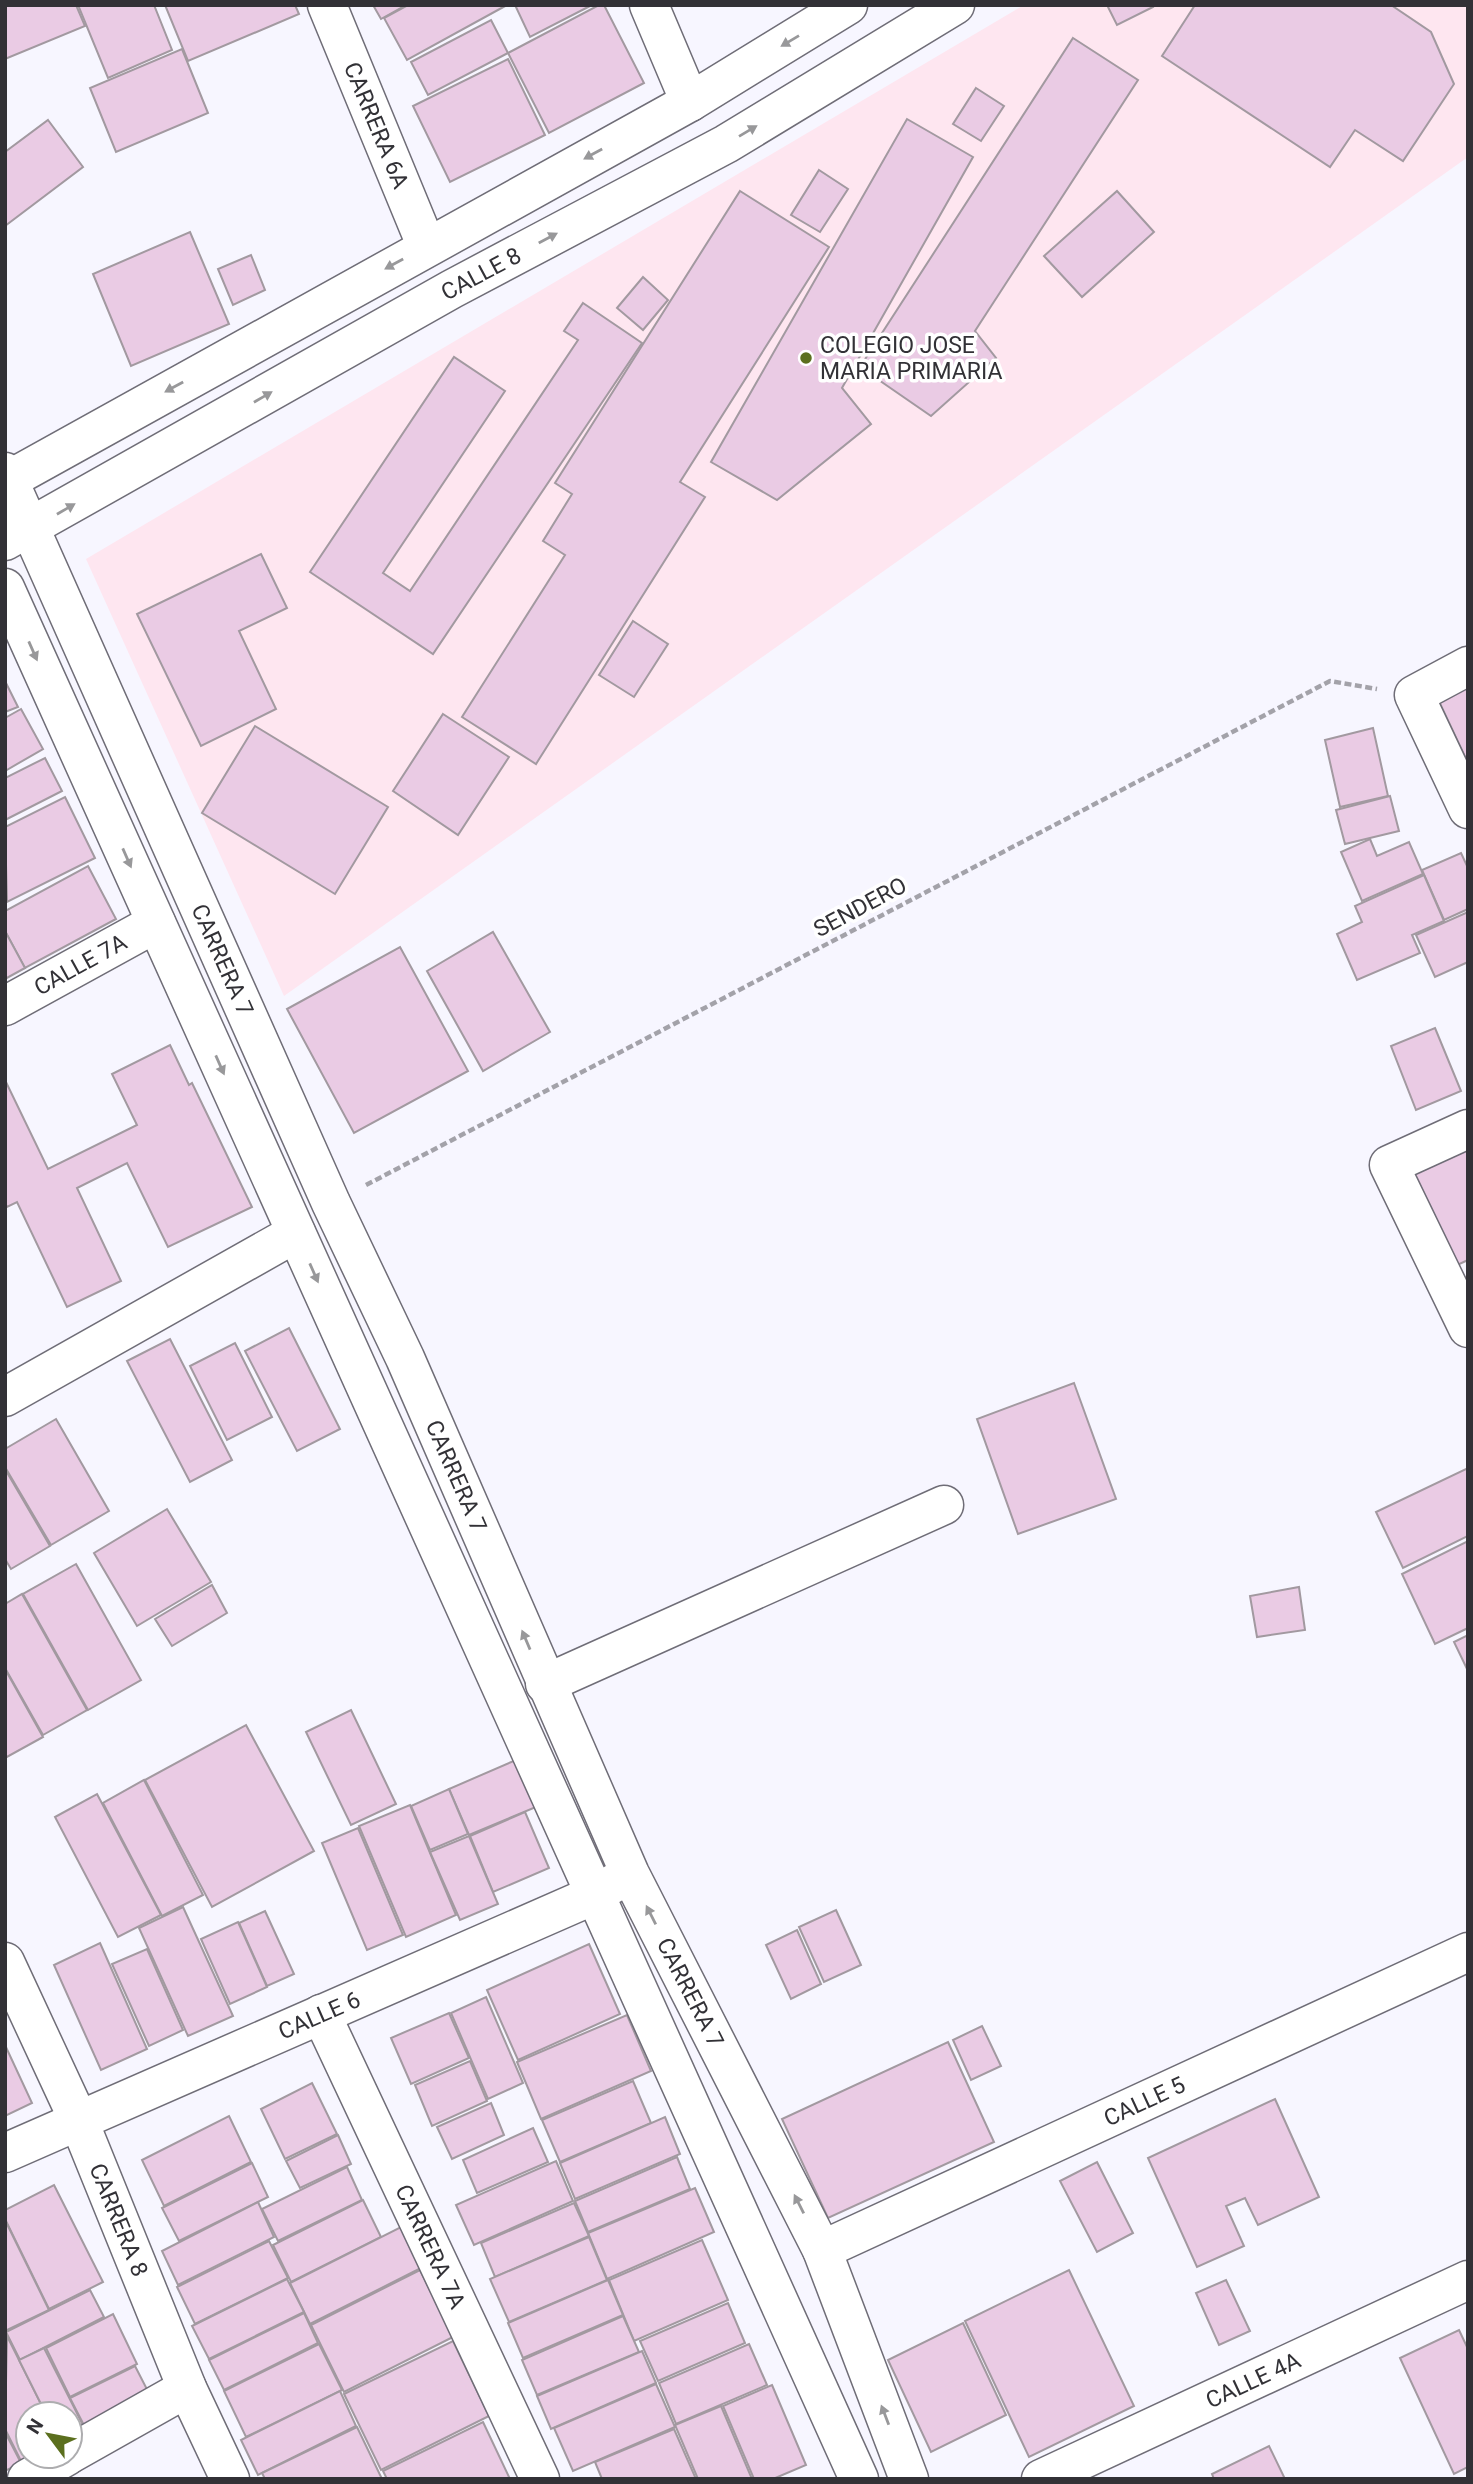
<svg xmlns="http://www.w3.org/2000/svg" width="1473" height="2484" font-family="Roboto,sans-serif">
<style>
.education{fill:#fee6f0}
.building{fill:#eacbe4;stroke:#a299a0;stroke-width:2}
.lines{fill:none;stroke-linecap:round;stroke-linejoin:round}
.minor-casing{stroke:#6f6d77;stroke-width:41}
.path{stroke:#a3a2a9;stroke-width:4.5;stroke-dasharray:7 3.5;stroke-linecap:butt}
.minor{stroke:#fff;stroke-width:38}
.oneway{fill:#98989a}
.poi-dot{fill:#5b6f1e;stroke:#fff;stroke-width:2.5}
.labels{text-anchor:middle;stroke-width:7;stroke-linejoin:round;paint-order:stroke}
.street-label{font-size:23px;fill:#323136;stroke:#fff}
.poi-label{font-size:23px;fill:#323136;stroke:#fff;text-anchor:start}
</style>
<rect width="100%" height="100%" fill="#f7f6ff"/>
<!-- education -->
<path class="education" d="M1024 5H1468V157L284 996 86 559Z"/>
<!-- building -->
<g class="building">
<path d="M5 5H76L85 26 5 59Z"/>
<path d="M78 5H154L172 50 108 78Z"/>
<path d="M165 5H295L299 14 188 61Z"/>
<path d="M373 5H406L381 19Z"/>
<path d="M408 5H507L407 60 384 18Z"/>
<path d="M515 5H592L530 37Z"/>
<path d="M599 5H604L644 83 549 133 508 53Z"/>
<path d="M1107 5H1152L1153 7 1117 25Z"/>
<path d="M1195 5H1391L1431 32 1454 84 1403 161 1355 130 1330 167 1162 56Z"/>
<path d="M491 20 508 53 428 95 411 62Z"/>
<path d="M1073 38 1138 80 975 331 996 358 931 416 860 367Z"/>
<path d="M182 49 208 113 116 152 90 88Z"/>
<path d="M508 59 545 135 450 182 413 106Z"/>
<path d="M976 88 1004 106 981 141 953 124Z"/>
<path d="M907 119 973 157 842 388 871 424 777 500 711 462Z"/>
<path d="M48 120 83 167 5 226V152Z"/>
<path d="M819 170 848 189 820 232 791 215Z"/>
<path d="M740 191 829 247 680 482 705 497 536 764 462 717 565 555 543 541 572 494 555 483Z"/>
<path d="M1117 191 1154 232 1082 297 1044 256Z"/>
<path d="M190 232 229 324 131 366 93 274Z"/>
<path d="M251 255 265 290 233 305 218 269Z"/>
<path d="M643 277 668 300 643 330 617 308Z"/>
<path d="M583 303 642 343 433 654 310 572 454 357 505 391 383 573 410 591 578 340 564 331Z"/>
<path d="M261 554 287 608 239 631 276 709 201 746 137 614Z"/>
<path d="M633 621 668 644 634 697 599 675Z"/>
<path d="M1468 680V763L1436 695Z"/>
<path d="M5 681 18 707 5 712Z"/>
<path d="M21 709 43 749 5 771V718Z"/>
<path d="M443 714 509 757 458 835 393 791Z"/>
<path d="M255 726 388 807 335 894 202 813Z"/>
<path d="M1373 728 1388 796 1340 807 1325 740Z"/>
<path d="M45 758 62 791 5 820V778Z"/>
<path d="M1390 796 1399 831 1345 844 1336 810Z"/>
<path d="M65 797 95 858 7 902 5 827Z"/>
<path d="M1370 839 1377 856 1409 842 1423 874 1362 901 1341 852Z"/>
<path d="M1461 853 1468 868V909L1444 920 1422 870Z"/>
<path d="M88 866 116 919 25 968 5 931V911Z"/>
<path d="M1424 875 1444 921 1412 935 1420 953 1357 980 1337 934 1362 922 1355 906Z"/>
<path d="M1468 912V962L1435 977 1416 935Z"/>
<path d="M5 931 25 968 5 979Z"/>
<path d="M493 932 550 1032 483 1071 427 971Z"/>
<path d="M400 947 468 1071 354 1133 287 1009Z"/>
<path d="M1435 1028 1461 1091 1416 1110 1391 1046Z"/>
<path d="M170 1045 189 1085 192 1083 252 1207 168 1247 127 1163 77 1188 121 1281 67 1307 17 1202 7 1207 5 1203V1080L48 1169 137 1125 112 1074Z"/>
<path d="M1468 1148V1260L1453 1267 1411 1175Z"/>
<path d="M289 1328 340 1429 297 1451 245 1351Z"/>
<path d="M170 1339 232 1460 190 1482 127 1361Z"/>
<path d="M235 1343 272 1417 227 1440 190 1366Z"/>
<path d="M1074 1383 1116 1499 1018 1534 977 1419Z"/>
<path d="M56 1419 109 1511 51 1545 5 1467V1449Z"/>
<path d="M1468 1468V1536L1403 1568 1376 1512Z"/>
<path d="M5 1469 50 1546 11 1569 5 1559Z"/>
<path d="M167 1509 211 1582 137 1626 94 1553Z"/>
<path d="M1468 1541V1628L1435 1644 1402 1574Z"/>
<path d="M76 1564 141 1680 88 1710 23 1594Z"/>
<path d="M212 1585 227 1613 172 1646 155 1619Z"/>
<path d="M1299 1587 1305 1630 1257 1637 1250 1596Z"/>
<path d="M22 1594 87 1710 43 1735 5 1668V1604Z"/>
<path d="M1468 1635V1671L1454 1642Z"/>
<path d="M5 1669 43 1737 5 1758Z"/>
<path d="M351 1710 396 1804 351 1825 306 1732Z"/>
<path d="M246 1725 314 1851 212 1907 145 1780Z"/>
<path d="M516 1760 536 1807 469 1835 449 1789Z"/>
<path d="M144 1780 203 1895 162 1916 103 1803Z"/>
<path d="M449 1789 468 1834 430 1850 411 1806Z"/>
<path d="M97 1794 161 1915 118 1937 55 1817Z"/>
<path d="M410 1805 456 1915 406 1937 359 1826Z"/>
<path d="M525 1812 549 1868 493 1892 470 1836Z"/>
<path d="M358 1828 403 1935 367 1950 322 1843Z"/>
<path d="M469 1836 498 1904 460 1920 430 1852Z"/>
<path d="M183 1907 233 2016 188 2036 139 1928Z"/>
<path d="M836 1910 861 1965 824 1982 799 1927Z"/>
<path d="M265 1911 294 1974 267 1986 239 1923Z"/>
<path d="M238 1922 267 1987 230 2004 201 1939Z"/>
<path d="M797 1930 821 1984 791 1999 766 1945Z"/>
<path d="M100 1943 147 2049 101 2070 54 1965Z"/>
<path d="M589 1944 620 2014 518 2060 487 1990Z"/>
<path d="M147 1949 183 2030 149 2046 112 1964Z"/>
<path d="M486 1997 523 2083 488 2099 451 2013Z"/>
<path d="M449 2013 469 2058 411 2084 391 2038Z"/>
<path d="M627 2015 651 2071 541 2119 517 2062Z"/>
<path d="M982 2026 1001 2066 971 2080 953 2040Z"/>
<path d="M948 2042 994 2142 828 2218 782 2119Z"/>
<path d="M5 2045 32 2103 5 2116Z"/>
<path d="M470 2061 487 2101 432 2126 415 2085Z"/>
<path d="M633 2081 651 2123 560 2162 542 2120Z"/>
<path d="M312 2083 337 2134 285 2159 261 2109Z"/>
<path d="M1275 2099 1319 2197 1258 2225 1245 2198 1226 2206 1244 2246 1197 2267 1148 2158Z"/>
<path d="M491 2103 504 2135 452 2159 437 2127Z"/>
<path d="M229 2116 251 2162 164 2206 142 2160Z"/>
<path d="M665 2117 680 2154 575 2199 560 2163Z"/>
<path d="M533 2128 548 2162 477 2193 463 2160Z"/>
<path d="M338 2135 351 2164 300 2188 286 2161Z"/>
<path d="M677 2157 690 2189 588 2232 575 2201Z"/>
<path d="M556 2161 573 2201 474 2245 456 2205Z"/>
<path d="M1097 2162 1133 2233 1097 2252 1060 2181Z"/>
<path d="M252 2163 268 2197 179 2241 162 2208Z"/>
<path d="M347 2167 362 2200 278 2241 262 2209Z"/>
<path d="M54 2185 103 2282 49 2309 5 2219V2210Z"/>
<path d="M695 2188 714 2232 607 2279 588 2233Z"/>
<path d="M363 2200 381 2237 291 2282 273 2245Z"/>
<path d="M258 2202 274 2237 178 2285 162 2251Z"/>
<path d="M574 2203 589 2236 495 2277 481 2243Z"/>
<path d="M5 2220 49 2310 5 2331Z"/>
<path d="M401 2227 421 2268 310 2324 290 2283Z"/>
<path d="M589 2237 607 2280 509 2322 490 2279Z"/>
<path d="M702 2240 728 2300 634 2341 609 2280Z"/>
<path d="M269 2241 288 2278 195 2324 177 2287Z"/>
<path d="M420 2270 453 2337 344 2392 311 2325Z"/>
<path d="M1069 2270 1134 2406 1029 2457 965 2321Z"/>
<path d="M287 2279 304 2312 209 2359 192 2326Z"/>
<path d="M608 2280 623 2315 523 2358 508 2323Z"/>
<path d="M1226 2280 1250 2331 1219 2345 1196 2293Z"/>
<path d="M90 2290 104 2317 20 2360 6 2332Z"/>
<path d="M728 2303 745 2343 658 2381 640 2341Z"/>
<path d="M304 2313 318 2343 224 2390 209 2360Z"/>
<path d="M113 2314 137 2364 70 2397 46 2348Z"/>
<path d="M623 2316 639 2352 537 2395 522 2360Z"/>
<path d="M963 2323 1006 2415 931 2452 888 2360Z"/>
<path d="M1459 2330 1468 2349V2467L1454 2474 1400 2358Z"/>
<path d="M7 2336 46 2414H28V2456H46L24 2467 5 2429Z"/>
<path d="M453 2341 489 2416 381 2470 344 2394Z"/>
<path d="M319 2344 342 2390 246 2437 224 2391Z"/>
<path d="M749 2344 767 2385 676 2424 659 2383Z"/>
<path d="M44 2348 88 2435 70 2444V2414H46L19 2360Z"/>
<path d="M642 2351 656 2383 551 2429 537 2396Z"/>
<path d="M135 2366 154 2403 89 2435 70 2398Z"/>
<path d="M656 2384 675 2427 573 2471 554 2428Z"/>
<path d="M772 2385 806 2465 773 2479H754L723 2406Z"/>
<path d="M340 2391 356 2426 258 2475 241 2440Z"/>
<path d="M721 2406 752 2479H698L675 2425Z"/>
<path d="M483 2422 510 2479H387L383 2471Z"/>
<path d="M357 2427 382 2479H265L262 2473Z"/>
<path d="M674 2429 696 2479H602L595 2462Z"/>
<path d="M5 2432 21 2463 5 2471Z"/>
<path d="M1269 2446 1285 2479H1214L1212 2474Z"/>
</g>
<g class="lines">
<defs>
<g id="minor">
<path id="s1" d="M327 5 426 245"/>
<path d="M649 5 690 102"/>
<path id="s2" d="M5 472 331 1203 405 1358 630 1874 822 2250 909 2479"/>
<path d="M5 482 690 102 848 5"/>
<path id="s3" d="M5 541 452 289 726 144 955 5"/>
<path d="M5 588 859 2479"/>
<path d="M1468 666 1414 695 1468 809"/>
<path id="s4" d="M5 1006 156 923"/>
<path d="M1468 1129 1389 1165 1468 1328"/>
<path d="M5 1397 296 1233"/>
<path d="M545 1684 944 1505"/>
<path id="s5" d="M5 1962 78 2119 187 2388 230 2479"/>
<path id="s6" d="M321 2014 540 2479"/>
<path id="s7" d="M5 2153 594 1895 616 1882"/>
<path id="s8" d="M822 2250 1468 1952"/>
<path d="M70 2454 187 2388"/>
<path d="M27 2479 67 2456"/>
<path id="s9" d="M1041 2479 1468 2280"/>
</g>
</defs>
<!-- minor casing -->
<use href="#minor" class="minor-casing"/>
<!-- path -->
<path class="path" d="M366 1185 1330 681 1377 689"/>
<!-- minor -->
<use href="#minor" class="minor"/>
</g>
<!-- one-way arrows -->
<defs><path id="oneway-solid" d="M-6-.8H1V-3.2L6.5 0L1 3.2V.8H-6Z" transform="scale(1.75)"/></defs>
<g class="oneway">
<use href="#oneway-solid" transform="translate(790 41) rotate(149)"/>
<use href="#oneway-solid" transform="translate(748 131) rotate(-31)"/>
<use href="#oneway-solid" transform="translate(593 154) rotate(151)"/>
<use href="#oneway-solid" transform="translate(548 238) rotate(-28)"/>
<use href="#oneway-solid" transform="translate(394 264) rotate(151)"/>
<use href="#oneway-solid" transform="translate(174 387) rotate(151)"/>
<use href="#oneway-solid" transform="translate(263 397) rotate(-30)"/>
<use href="#oneway-solid" transform="translate(66 509) rotate(-30)"/>
<use href="#oneway-solid" transform="translate(33 651) rotate(66)"/>
<use href="#oneway-solid" transform="translate(127 858) rotate(66)"/>
<use href="#oneway-solid" transform="translate(220 1065) rotate(66)"/>
<use href="#oneway-solid" transform="translate(314 1273) rotate(66)"/>
<use href="#oneway-solid" transform="translate(526 1640) rotate(-113)"/>
<use href="#oneway-solid" transform="translate(651 1915) rotate(-117)"/>
<use href="#oneway-solid" transform="translate(799 2204) rotate(-117)"/>
<use href="#oneway-solid" transform="translate(885 2415) rotate(-111)"/>
</g>
<!-- markers -->
<circle class="poi-dot" cx="806" cy="358" r="7"/>
<g class="labels">
<!-- street labels -->
<g class="street-label">
<text dy="8" stroke="none"><textPath href="#s1" startOffset="130">CARRERA 6A</textPath></text>
<text dy="8" stroke="none"><textPath href="#s3" startOffset="546">CALLE 8</textPath></text>
<text transform="translate(860 907) rotate(-28)" y="8">SENDERO</text>
<text dy="8" stroke="none"><textPath href="#s2" startOffset="534">CARRERA 7</textPath></text>
<text dy="8" stroke="none"><textPath href="#s4" startOffset="86">CALLE 7A</textPath></text>
<text dy="8" stroke="none"><textPath href="#s2" startOffset="1101">CARRERA 7</textPath></text>
<text dy="8" stroke="none"><textPath href="#s2" startOffset="1668">CARRERA 7</textPath></text>
<text dy="8" stroke="none"><textPath href="#s7" startOffset="343">CALLE 6</textPath></text>
<text dy="8" stroke="none"><textPath href="#s8" startOffset="355">CALLE 5</textPath></text>
<text dy="8" stroke="none"><textPath href="#s5" startOffset="282">CARRERA 8</textPath></text>
<text dy="8" stroke="none"><textPath href="#s6" startOffset="257">CARRERA 7A</textPath></text>
<text dy="8" stroke="none"><textPath href="#s9" startOffset="234">CALLE 4A</textPath></text>
</g>
<!-- poi labels -->
<g class="poi-label">
<text x="820" y="353">COLEGIO JOSE<tspan x="820" dy="26">MARIA PRIMARIA</tspan></text>
</g>
</g>
<!-- border -->
<rect width="1473" height="2484" fill="none" stroke="#323136" stroke-width="14"/>
<!-- north arrow -->
<g transform="translate(49 2435) rotate(302)"><circle r="33" fill="#ffffff" stroke="#adadaf" stroke-width="2"/>
<path d="M0-5L12 26L0 18L-12 26Z" fill="#5b6f1e"/>
<text y="-10" font-size="19" font-weight="bold" text-anchor="middle" fill="#323136">N</text>
</g>
</svg>
